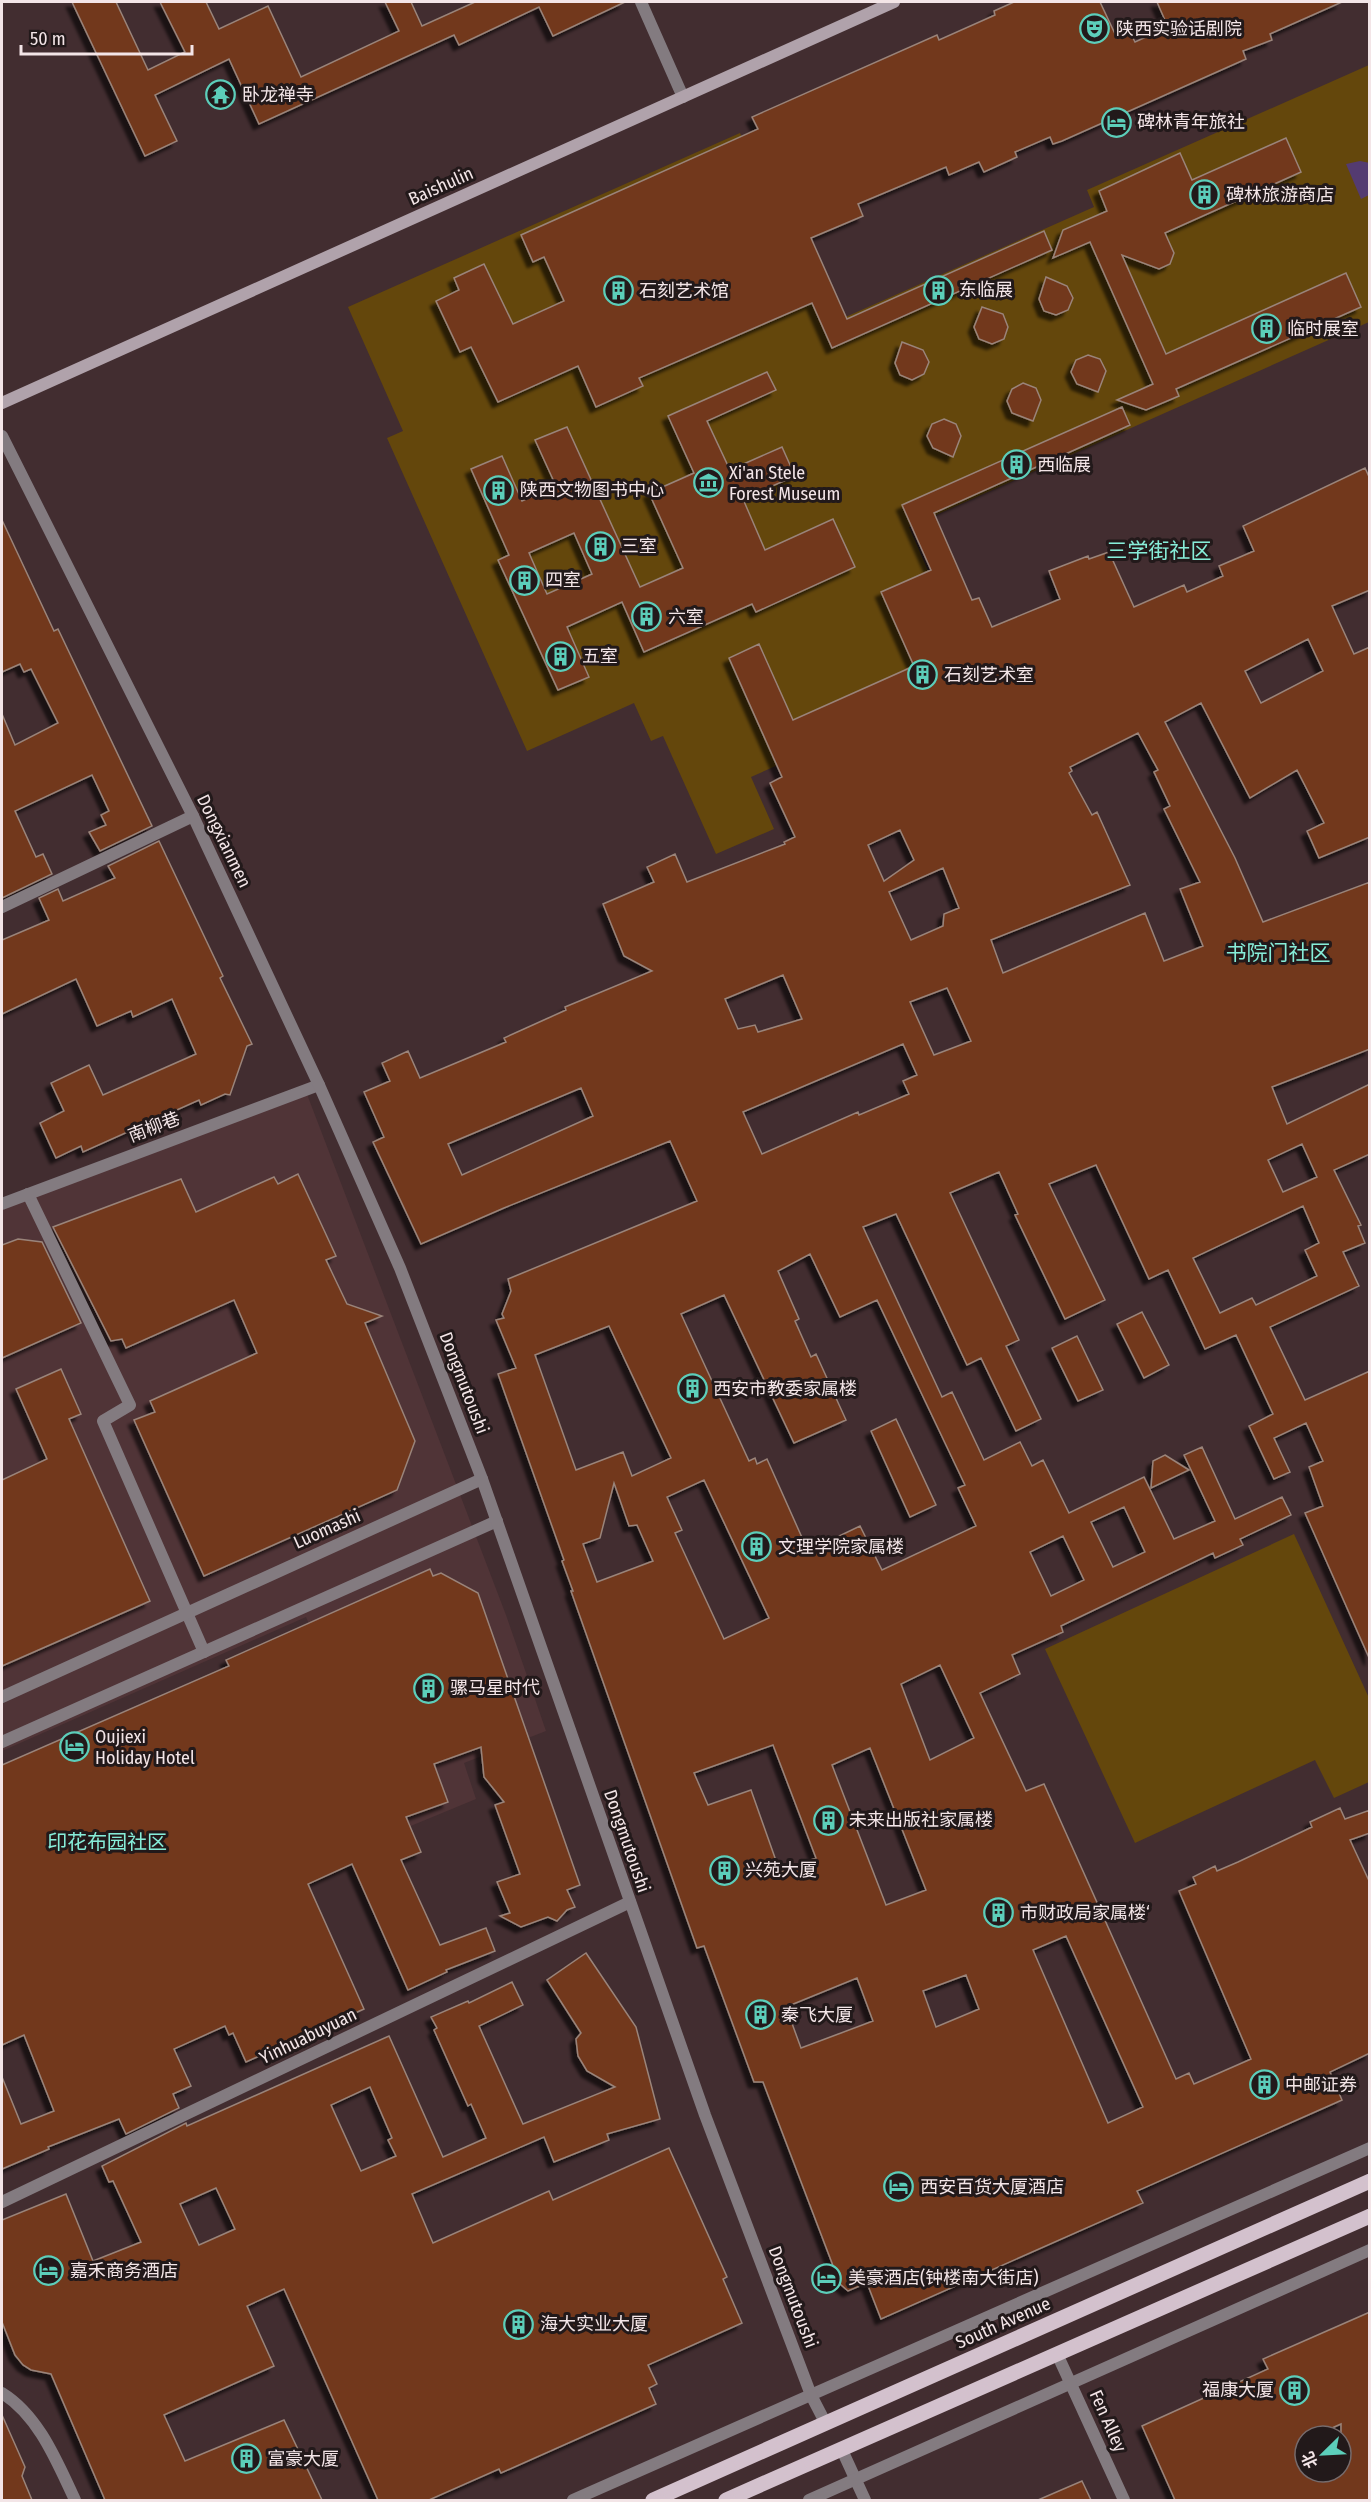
<svg xmlns="http://www.w3.org/2000/svg" width="1371" height="2502" font-family="'Fira Sans Condensed','Noto Sans SC',sans-serif">
<style>
.built{fill:#503437}
.green{fill:#64470c}
.water{fill:#543b71}
.building{fill:#72381c;stroke:#9a847a;stroke-width:1.5;fill-rule:evenodd;filter:url(#shadow)}
.lines{fill:none;stroke-linecap:round;stroke-linejoin:round}
.pedestrian{stroke:#837b80;stroke-width:12}
.minor{stroke:#837b80;stroke-width:12}
.tertiary{stroke:#837b80;stroke-width:12}
.secondary{stroke:#b0a2ab;stroke-width:12}
.primary{stroke:#d3c1cd;stroke-width:15}
.labels{text-anchor:middle;stroke-width:6;stroke-linejoin:round;paint-order:stroke}
.poi-label{font-size:18px;fill:#f3e5e7;stroke:#22191a;text-anchor:start}
.street-label{font-size:18px;fill:#f3e5e7;stroke:#22191a}
.neighbourhood-label{font-size:20px;fill:#87edd9;stroke:#22191a}
.quarter-label{font-size:21px;fill:#87edd9;stroke:#22191a}
</style>
<defs>
<filter id="shadow"><feDropShadow dx="-5.5" dy="5.5" stdDeviation="1.5" flood-color="#0009"/></filter>
</defs>
<rect width="100%" height="100%" fill="#422d30"/>
<!-- built -->
<path class="built" d="M305 1089 506 1615 546 1731 464 1763 476 1799 401 1830 306 1617 2 1751V1205Z"/>
<!-- green -->
<g class="green">
<path d="M1369 65V322L909 527 928 571 913 578 960 684 751 777 774 829 716 854 663 736 651 741 634 703 527 751 387 438 403 431 348 307 740 133 799 265 795 266 823 327 1094 207 1087 190Z"/>
<path d="M1294 1534 1369 1698V1782L1334 1798 1315 1760 1135 1843 1045 1649Z"/>
</g>
<!-- water -->
<path class="water" d="M1360 161 1370 163 1369 195 1361 199 1346 164Z"/>
<!-- building -->
<g class="building">
<path d="M72 2H116L148 70 185 52 160 2H206L219 29 268 6 301 77 399 31 385 2H411L422 26 475 2H625L553 36 539 7 459 45 454 35 259 124 229 59 155 95 177 141 145 156Z"/>
<path d="M1014 2H1100L1117 38 1130 32 1135 42 1168 27 1157 2H1342L1270 34 1272 40 1243 51 1246 59 1062 141 1053 144 1050 137 1015 152 1017 157 984 172 979 162 949 175 946 167 858 204 863 216 811 238 847 319 1044 231 1052 250 832 348 812 303 639 378 643 386 596 407 578 366 498 402 471 347 460 352 436 301 459 290 454 278 484 264 513 324 564 301 544 257 533 262 521 235 758 129 752 117 937 35 939 40 995 15 994 11Z"/>
<path d="M1286 138 1301 172 1165 233 1174 253 1170 264 1159 269 1122 255 1166 354 1346 273 1361 307 1176 389 1179 396 1146 410 1117 400 1153 384 1090 242 1053 258 1063 230 1107 211 1099 191 1180 153 1192 180Z"/>
<path d="M1046 277 1067 286 1073 298 1068 310 1056 315 1044 311 1039 299Z"/>
<path d="M982 307 1003 314 1008 327 1004 339 992 344 979 339 974 327Z"/>
<path d="M902 342 923 350 929 362 924 374 912 380 900 375 895 363Z"/>
<path d="M1088 355 1100 359 1106 371 1098 392 1077 384 1071 372 1076 360Z"/>
<path d="M767 372 776 390 707 421 730 470 782 447 795 476 743 499 765 550 833 519 855 567 756 612 752 604 644 652 622 602 567 627 589 677 558 690 498 560 509 555 471 469 502 456 522 501 556 486 535 440 567 427 640 587 683 568 649 493 694 473 668 416ZM574 533 592 574 547 594 529 553Z"/>
<path d="M1023 383 1036 388 1041 400 1033 421 1012 413 1007 401 1012 389Z"/>
<path d="M1122 407 1130 425 934 513 972 600 979 598 992 627 1060 599 1049 571 1088 556 1089 559 1109 552 1134 607 1184 585 1187 592 1223 576 1219 566 1254 551 1243 526 1365 468 1370 479V590L1332 606 1354 654 1370 647V837L1319 858 1307 831 1324 823 1297 770 1250 798 1201 703 1165 722 1235 858 1263 922 1370 882V1049L1272 1087 1287 1124 1370 1084V1154L1334 1170 1361 1225 1358 1226 1365 1243 1343 1252 1359 1286 1270 1327 1305 1400 1370 1371V1660L1305 1513 1323 1506 1309 1467 1323 1461 1306 1423 1274 1438 1290 1472 1274 1479 1249 1426 1273 1414 1236 1335 1205 1349 1168 1270 1149 1279 1096 1165 1049 1184 1105 1300 1065 1319 1015 1215 1018 1214 999 1172 950 1193 1019 1340 1006 1346 1041 1419 1016 1431 981 1358 967 1365 896 1214 863 1227 942 1397 952 1392 984 1460 1020 1442 1032 1466 1043 1460 1069 1513 1144 1477 1174 1539 1215 1521 1184 1455 1202 1447 1235 1519 1282 1497 1291 1515 1240 1539 1243 1545 1215 1558 1213 1553 1061 1626 1063 1632 1012 1655 1020 1674 980 1693 1026 1791 1044 1784 1176 2079 1189 2073 1194 2084 1251 2059 1179 1891 1196 1884 1193 1877 1215 1866 1217 1871 1238 1862 1312 1827 1310 1822 1340 1808 1345 1819 1370 1810V1833L1350 1840 1370 1883V2053L1330 2072 1342 2100 1137 2191 1143 2203 881 2319 867 2283 848 2291 840 2284 763 2082H754L704 1946 697 1948 571 1591H573L562 1561 564 1560 498 1374 516 1368 496 1320 504 1318 502 1314 511 1291 508 1279 697 1201 670 1141 504 1208 421 1244 373 1142 384 1137 364 1092 390 1081 382 1063 408 1051 420 1078 506 1042 504 1038 566 1010 565 1007 652 971 624 956 603 904 654 882 647 867 675 854 687 882 785 844 784 842 795 837 770 783 782 777 729 658 759 644 793 720 914 666 881 592 931 570 902 505ZM1308 639 1323 671 1261 703 1245 671ZM1138 733 1158 770 1154 772 1170 806 1164 809 1200 882 1180 889 1203 946 1164 961 1145 913 1003 973 991 940 1130 885 1097 812 1092 815 1069 773 1072 771 1070 767ZM900 830 914 860 884 881 868 845ZM943 868 959 908 944 914 943 926 911 940 889 892ZM783 975 802 1019 758 1032 755 1025 738 1029 725 999ZM947 988 971 1041 934 1055 910 1002ZM903 1044 917 1075 903 1081 909 1094 859 1115 858 1112 762 1154 743 1112ZM581 1088 593 1116 462 1175 448 1144ZM1302 1144 1317 1177 1283 1192 1268 1160ZM1303 1206 1319 1243 1305 1250 1317 1276 1256 1305 1252 1298 1220 1313 1193 1258ZM810 1254 840 1317 877 1300 965 1485 958 1488 976 1526 882 1570 860 1526 808 1551 767 1459 757 1464 755 1458 749 1461 681 1314 724 1295 794 1443 846 1420 816 1354 811 1357 795 1321 799 1319 778 1271ZM609 1326 671 1458 632 1476 623 1452 576 1470 535 1355ZM704 1480 769 1618 724 1639 675 1533 682 1530 667 1497ZM614 1483 629 1526 637 1525 653 1561 597 1582 583 1544 600 1538ZM1124 1507 1145 1552 1113 1567 1091 1522ZM1063 1536 1084 1580 1051 1596 1030 1552ZM940 1665 974 1738 930 1760 901 1684ZM773 1745 816 1858 780 1872 751 1790 708 1805 694 1773ZM870 1748 926 1890 886 1905 832 1765ZM1066 1936 1143 2107 1108 2123 1033 1950ZM966 1975 979 2009 936 2027 923 1991ZM857 1978 873 2021 801 2048 786 2007Z"/>
<path d="M944 419 956 424 961 436 953 457 933 448 927 436 932 424Z"/>
<path d="M2 520 54 631 58 629 152 826 100 851 89 832 106 825 101 815 109 811 92 775 15 811 36 857 43 854 52 874 2 898V714L15 745 58 723 31 669 24 672 20 664 2 672Z"/>
<path d="M159 841 223 976 220 978 252 1044 247 1046 230 1095 225 1094 201 1105 199 1100 83 1152 81 1146 56 1158 40 1123 64 1111 51 1083 89 1065 103 1095 196 1054 172 999 133 1017 131 1011 97 1026 76 979 2 1014V940L49 920 39 898 58 889 63 901 115 878 108 866Z"/>
<path d="M298 1174 336 1256 326 1260 347 1304 382 1316 365 1323 415 1441 397 1490 204 1576 134 1420 155 1412 150 1401 257 1353 234 1300 126 1348 122 1339 111 1341 53 1227 181 1179 196 1212 274 1177 278 1184Z"/>
<path d="M18 1239 42 1242 81 1323 2 1358V1245Z"/>
<path d="M1142 1312 1169 1365 1144 1378 1117 1324Z"/>
<path d="M1077 1336 1103 1390 1078 1401 1052 1348Z"/>
<path d="M61 1369 81 1414 69 1419 150 1601 2 1666V1480L47 1459 16 1389Z"/>
<path d="M896 1419 936 1505 910 1517 871 1431Z"/>
<path d="M1165 1455 1189 1470 1151 1488 1153 1461Z"/>
<path d="M430 1569 433 1576 441 1573 478 1593 580 1885 567 1890 575 1907 567 1910 557 1921 548 1917 521 1927 500 1916 510 1913 497 1882 520 1874 495 1805 504 1802 484 1777 481 1747 434 1764 448 1802 406 1817 421 1852 401 1860 440 1945 486 1928 495 1951 446 1970 447 1972 408 1990 352 1864 308 1884 364 2009 246 2062 233 2033 229 2035 225 2026 174 2049 191 2086 173 2094 179 2108 126 2134 119 2119 48 2147 49 2149 2 2169V2077L21 2124 54 2111 24 2035 2 2045V1765L229 1666 226 1660Z"/>
<path d="M586 1953 636 2027 660 2119 607 2134 609 2140 554 2162 544 2137 412 2194 433 2243 549 2191 553 2200 669 2148 727 2277 723 2279 742 2323 648 2365 657 2384 649 2388 656 2404 501 2473 499 2469 429 2500H378L284 2289 247 2306 274 2366 164 2415 185 2461 284 2420 322 2500H105L51 2374 31 2370 23 2365 15 2355 2 2322V2220L66 2194 93 2261 141 2242 113 2181 109 2182 102 2166 186 2123 187 2126 389 2036 443 2157 486 2138 471 2104 468 2106 434 2030 437 2028 431 2017 468 2001 469 2003 512 1982 523 2005 479 2026 523 2124 615 2087 587 2071 578 2056 576 2039 581 2033 547 1980ZM370 2087 392 2138 388 2140 396 2156 361 2171 331 2105ZM216 2188 235 2229 199 2245 180 2204Z"/>
<path d="M1370 2312V2500H1175L1142 2426 1268 2369 1263 2359ZM1341 2424V2472H1305V2436H1314Z"/>
<path d="M2 2415 25 2467 22 2476 32 2500H2Z"/>
<path d="M1082 2481 1091 2500H1038Z"/>
</g>
<g class="lines">
<!-- pedestrian -->
<g class="pedestrian">
<path d="M28 1194 130 1405 103 1421 204 1652"/>
<path d="M2 1697 482 1479"/>
<path d="M2 1742 497 1521"/>
</g>
<!-- minor -->
<g class="minor">
<path d="M641 2 683 97"/>
<path d="M2 907 193 816"/>
<path d="M2 1204 319 1085"/>
<path d="M2 2202 630 1902"/>
<path d="M2 2393C39 2416 57 2462 75 2500"/>
<path d="M842 2450 865 2500"/>
<path d="M573 2500 1370 2148"/>
<path d="M809 2500 1370 2250"/>
</g>
<!-- tertiary -->
<g class="tertiary">
<path d="M2 436 193 816 319 1085 400 1268 482 1479 705 2115 811 2395 826 2424"/>
<path d="M1058 2356 1124 2500"/>
</g>
<!-- secondary -->
<path class="secondary" d="M2 403 894 2"/>
<!-- primary -->
<g class="primary">
<path d="M653 2500 1370 2181"/>
<path d="M726 2500 1370 2216"/>
</g>
</g>
<!-- icons -->
<defs>
<symbol id="theatre-ring" viewBox="-11 -11 22 22"><circle r="9.5" fill="#22191a" stroke="#5cceba" stroke-width="1.5"/><path d="M-5-5.5Q0-4 5-5.5V0Q5 5 0 6Q-5 5-5 0ZM-3.3-2.5H-1v1.5H-3.3ZM1-2.5H3.3v1.5H1ZM-2.8 1Q0 5.5 2.8 1Z" fill="#5cceba"/></symbol>
<symbol id="temple-ring" viewBox="-11 -11 22 22"><circle r="9.5" fill="#22191a" stroke="#5cceba" stroke-width="1.5"/><path d="M0-6L5-2H3V0L6.5 2.5H4V6H1.5V3h-3V6H-4V2.5H-6.5L-3 0V-2H-5Z" fill="#5cceba"/></symbol>
<symbol id="hotel-ring" viewBox="-11 -11 22 22"><circle r="9.5" fill="#22191a" stroke="#5cceba" stroke-width="1.5"/><path d="M-6-4.5h1.5V1H6V5H4.5V3h-9V5H-6ZM-4 0a1.8 1.8 0 1 1 3.6 0ZM.5 0V-2.5h3Q6-2.5 6 0Z" fill="#5cceba"/></symbol>
<symbol id="building-ring" viewBox="-11 -11 22 22"><circle r="9.5" fill="#22191a" stroke="#5cceba" stroke-width="1.5"/><path d="M-4-6H4V6H1V3H-1V6H-4ZM-2.5-4.3h1.7v1.8h-1.7ZM.8-4.3h1.7v1.8H.8ZM-2.5-1h1.7V.8h-1.7ZM.8-1h1.7V.8H.8Z" fill="#5cceba"/></symbol>
<symbol id="museum-ring" viewBox="-11 -11 22 22"><circle r="9.5" fill="#22191a" stroke="#5cceba" stroke-width="1.5"/><path d="M0-6L6-3V-2H-6V-3ZM-5-1h2V3h-2ZM-1-1h2V3h-2ZM3-1h2V3H3ZM-6 4H6V6H-6Z" fill="#5cceba"/></symbol>
</defs>
<g fill-rule="evenodd">
<use href="#theatre-ring" x="1078" y="12" width="33" height="33"/>
<use href="#temple-ring" x="204" y="78" width="33" height="33"/>
<use href="#hotel-ring" x="1100" y="106" width="33" height="33"/>
<use href="#building-ring" x="1188" y="178" width="33" height="33"/>
<use href="#building-ring" x="922" y="274" width="33" height="33"/>
<use href="#building-ring" x="602" y="274" width="33" height="33"/>
<use href="#building-ring" x="1250" y="312" width="33" height="33"/>
<use href="#building-ring" x="1000" y="448" width="33" height="33"/>
<use href="#museum-ring" x="692" y="466" width="33" height="33"/>
<use href="#building-ring" x="482" y="474" width="33" height="33"/>
<use href="#building-ring" x="584" y="530" width="33" height="33"/>
<use href="#building-ring" x="508" y="564" width="33" height="33"/>
<use href="#building-ring" x="630" y="600" width="33" height="33"/>
<use href="#building-ring" x="544" y="640" width="33" height="33"/>
<use href="#building-ring" x="906" y="658" width="33" height="33"/>
<use href="#building-ring" x="676" y="1372" width="33" height="33"/>
<use href="#building-ring" x="740" y="1530" width="33" height="33"/>
<use href="#building-ring" x="412" y="1672" width="33" height="33"/>
<use href="#hotel-ring" x="58" y="1730" width="33" height="33"/>
<use href="#building-ring" x="812" y="1804" width="33" height="33"/>
<use href="#building-ring" x="708" y="1854" width="33" height="33"/>
<use href="#building-ring" x="982" y="1896" width="33" height="33"/>
<use href="#building-ring" x="744" y="1998" width="33" height="33"/>
<use href="#building-ring" x="1248" y="2068" width="33" height="33"/>
<use href="#hotel-ring" x="882" y="2170" width="33" height="33"/>
<use href="#hotel-ring" x="32" y="2254" width="33" height="33"/>
<use href="#hotel-ring" x="810" y="2262" width="33" height="33"/>
<use href="#building-ring" x="502" y="2308" width="33" height="33"/>
<use href="#building-ring" x="1278" y="2374" width="33" height="33"/>
<use href="#building-ring" x="230" y="2442" width="33" height="33"/>
</g>
<g class="labels">
<!-- poi labels -->
<g class="poi-label">
<text x="1116" y="35">陕西实验话剧院</text>
<text x="242" y="101">卧龙禅寺</text>
<text x="1137" y="128">碑林青年旅社</text>
<text x="1226" y="201">碑林旅游商店</text>
<text x="959" y="296">东临展</text>
<text x="639" y="297">石刻艺术馆</text>
<text x="1287" y="335">临时展室</text>
<text x="1037" y="471">西临展</text>
<text x="729" y="479">Xi'an Stele<tspan x="729" dy="21">Forest Museum</tspan></text>
<text x="520" y="496">陕西文物图书中心</text>
<text x="621" y="552">三室</text>
<text x="545" y="586">四室</text>
<text x="668" y="623">六室</text>
<text x="582" y="662">五室</text>
<text x="944" y="681">石刻艺术室</text>
<text x="713" y="1395">西安市教委家属楼</text>
<text x="778" y="1553">文理学院家属楼</text>
<text x="450" y="1694">骡马星时代</text>
<text x="95" y="1743">Oujiexi<tspan x="95" dy="21">Holiday Hotel</tspan></text>
<text x="849" y="1826">未来出版社家属楼</text>
<text x="745" y="1876">兴苑大厦</text>
<text x="1020" y="1919">市财政局家属楼‘</text>
<text x="781" y="2021">秦飞大厦</text>
<text x="1285" y="2091">中邮证券</text>
<text x="920" y="2193">西安百货大厦酒店</text>
<text x="70" y="2277">嘉禾商务酒店</text>
<text x="848" y="2284">美豪酒店(钟楼南大街店)</text>
<text x="540" y="2330">海大实业大厦</text>
<text x="1274" y="2396" text-anchor="end">福康大厦</text>
<text x="267" y="2465">富豪大厦</text>
</g>
<!-- street labels -->
<g class="street-label">
<text transform="translate(441 186) rotate(-24)" y="6">Baishulin</text>
<text transform="translate(224 841) rotate(64)" y="6">Dongxianmen</text>
<text transform="translate(154 1127) rotate(-21)" y="6">南柳巷</text>
<text transform="translate(464 1383) rotate(69)" y="6">Dongmutoushi</text>
<text transform="translate(327 1529) rotate(-24)" y="6">Luomashi</text>
<text transform="translate(627 1841) rotate(71)" y="6">Dongmutoushi</text>
<text transform="translate(308 2036) rotate(-26)" y="6">Yinhuabuyuan</text>
<text transform="translate(793 2297) rotate(69)" y="6">Dongmutoushi</text>
<text transform="translate(1003 2323) rotate(-24)" y="6">South Avenue</text>
<text transform="translate(1108 2421) rotate(66)" y="6">Fen Alley</text>
</g>
<!-- neighbourhood labels -->
<g class="neighbourhood-label">
<text x="107" y="1849">印花布园社区</text>
</g>
<!-- quarter labels -->
<g class="quarter-label">
<text x="1159" y="558">三学街社区</text>
<text x="1278" y="960">书院门社区</text>
</g>
</g>
<!-- border -->
<rect width="1371" height="2502" fill="none" stroke="#f3e5e7" stroke-width="6"/>
<!-- north arrow -->
<g transform="translate(1323 2454) rotate(246)"><circle r="28" fill="#22191a" stroke="#766b6c" stroke-width="1.5"/>
<path d="M0-4.5L10 22L0 15L-10 22Z" fill="#5cceba"/>
<text y="-9" font-size="16" font-weight="bold" text-anchor="middle" fill="#f3e5e7">北</text>
</g>
<!-- scale -->
<path d="M21 45v9h171v-9" fill="none" stroke="#f3e5e7" stroke-width="3"/>
<text x="30" y="45" font-size="18" fill="#f3e5e7" stroke="#22191a" stroke-width="4.5" paint-order="stroke">50 m</text>
</svg>
